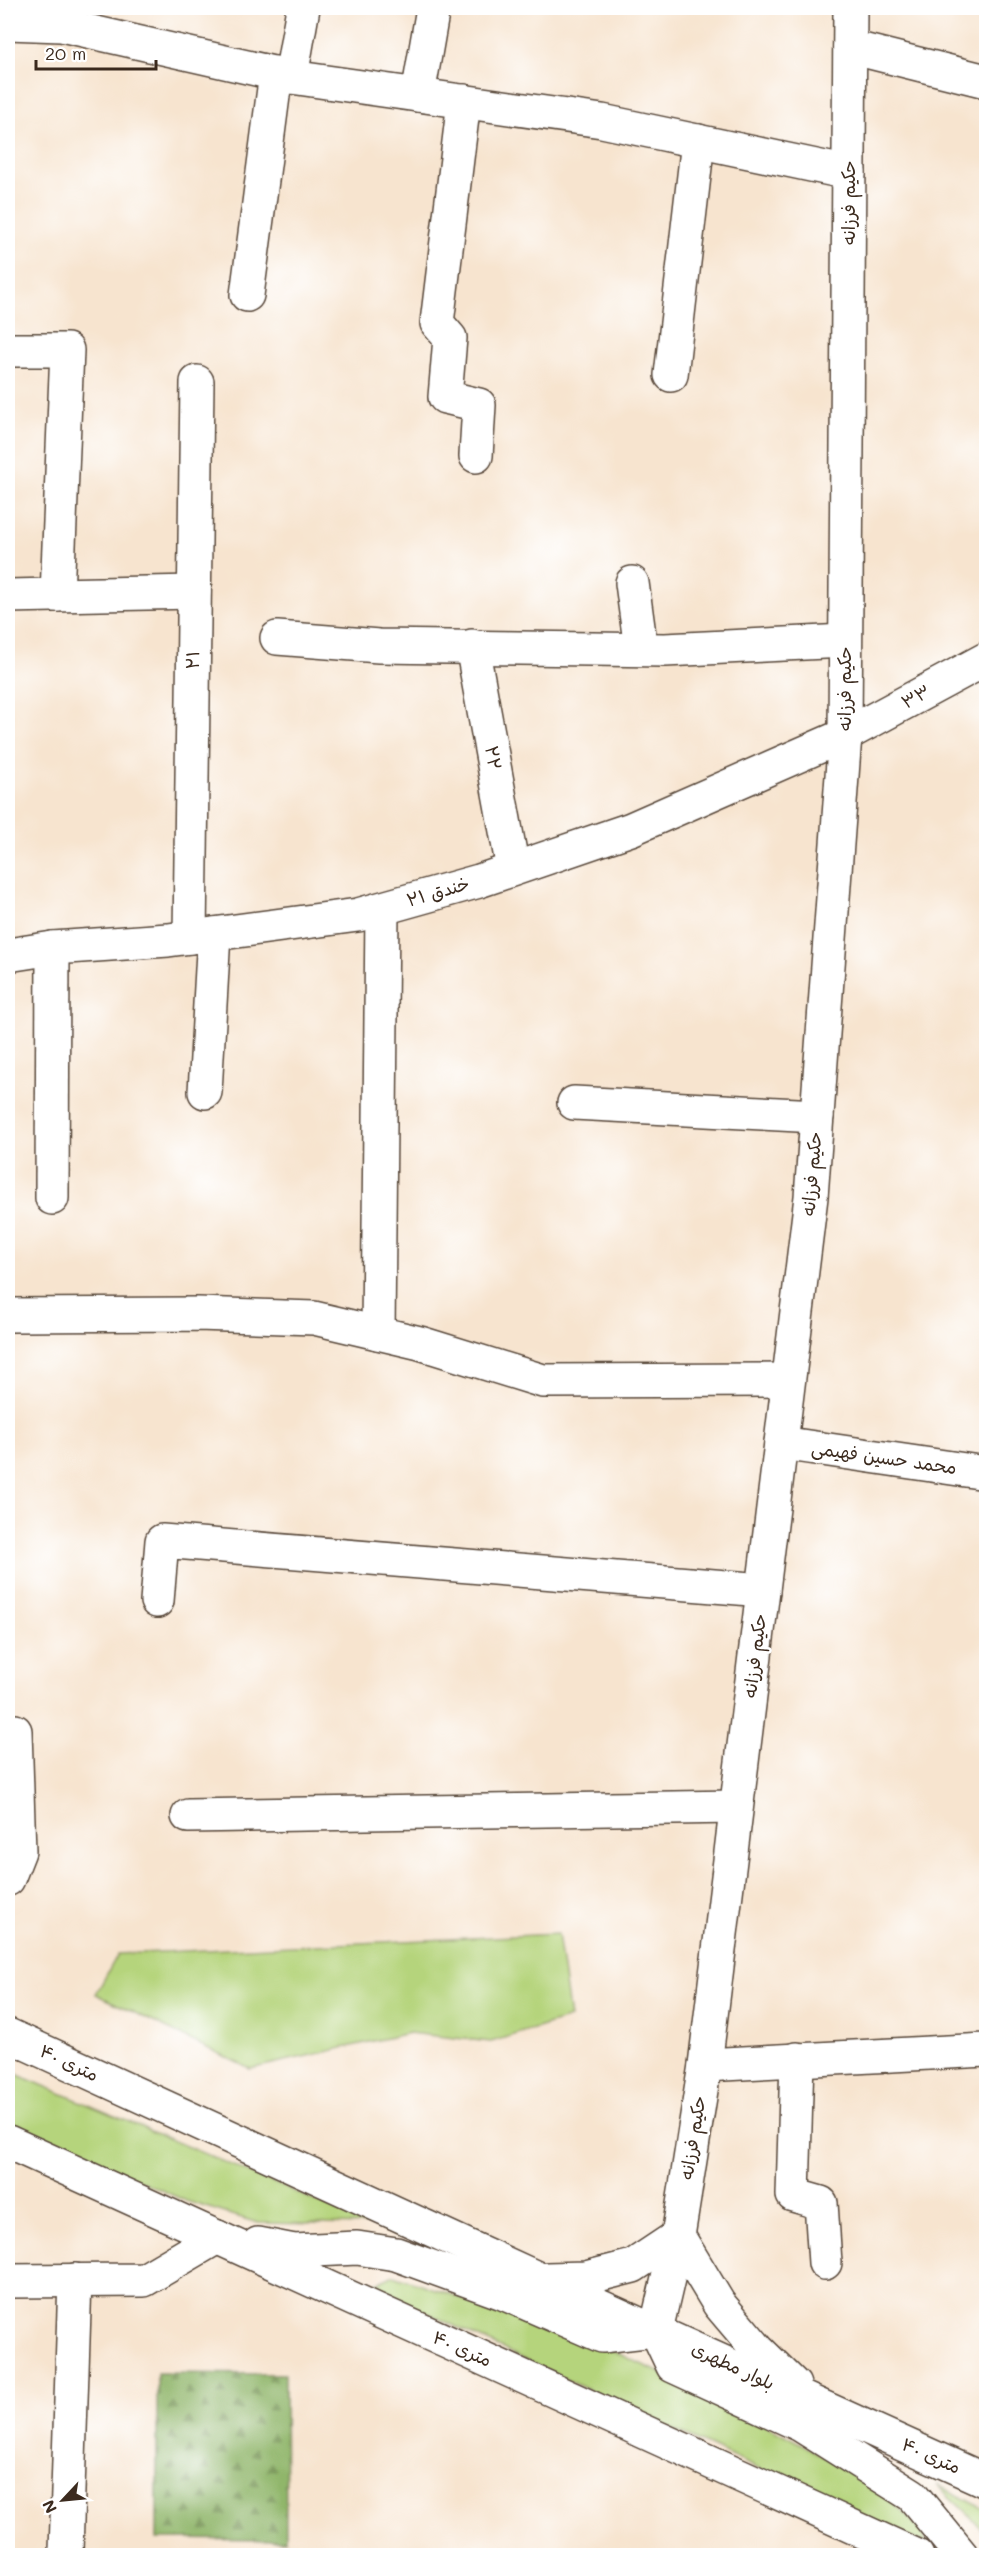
<svg xmlns="http://www.w3.org/2000/svg" width="994" height="2563" font-family="Mali,'Playpen Sans Arabic',sans-serif">
<style>
.grass{fill:#b5d47b;stroke:#787f4c;stroke-width:1.5}
.forest{fill:url(#forest-firs);stroke:#667044;stroke-width:1.5}
.lines{fill:none;stroke-linecap:round;stroke-linejoin:round}
.street-casing{stroke:#574639;stroke-width:36}
.secondary-casing{stroke:#574639;stroke-width:36}
.primary-casing{stroke:#574639;stroke-width:36}
.street{stroke:#fff;stroke-width:33}
.secondary{stroke:#fff;stroke-width:33}
.primary{stroke:#fff;stroke-width:33}
.labels{text-anchor:middle;stroke-width:5;stroke-linejoin:round;paint-order:stroke}
.street-label{font-size:18px;fill:#3b2a1e;stroke:#fff}
</style>
<defs>
<pattern id="forest-firs" width="22" height="20" patternUnits="userSpaceOnUse" patternTransform="scale(1.5)"><rect width="22" height="20" fill="#90b66b"/><path d="M5 1l3.5 6h-7zM16 11l3.5 6h-7z" fill="#779457"/></pattern>
</defs>
<rect width="100%" height="100%" fill="#fff"/>
<filter id="ink" filterUnits="userSpaceOnUse"><feTurbulence type="fractalNoise" baseFrequency=".0167" numOctaves="2"/><feDisplacementMap in="SourceGraphic" scale="12" xChannelSelector="R" yChannelSelector="G"/><feConvolveMatrix kernelMatrix="1 2 1 2 8 2 1 2 1" color-interpolation-filters="sRGB"/></filter>
<filter id="wash" filterUnits="userSpaceOnUse"><feTurbulence type="fractalNoise" baseFrequency=".008" numOctaves="4" result="noise"/><feDisplacementMap in="SourceGraphic" scale="24" xChannelSelector="R" yChannelSelector="G"/><feGaussianBlur stdDeviation="1.35" result="paint"/><feColorMatrix in="noise" values="0 0 0 0 0 0 0 0 0 0 0 0 0 0 0 0 0 1.4 0 .05"/><feComposite in="paint" operator="in"/></filter>
<g filter="url(#wash)">
<rect width="100%" height="100%" fill="#f7e4cf"/>
<!-- grass -->
<g class="grass">
<path d="M558 1934 570 2018 491 2042 409 2033 250 2069 96 1994 118 1954Z"/>
<path d="M8 2070 11 2072 373 2225 258 2223 186 2201 8 2122Z"/>
<path d="M394 2275 602 2346 717 2399 809 2448 874 2487 910 2518 931 2548 624 2407 371 2286Z"/>
<path d="M937 2485 986 2510V2536L977 2523Z"/>
</g>
<!-- forest -->
<path class="forest" d="M157 2373 285 2374 286 2540 157 2539Z"/>
</g>
<g filter="url(#ink)">
<g class="lines">
<defs>
<g id="street">
<path d="M8 23 61 25 291 77 602 121 849 173"/>
<path d="M850 47 986 81"/>
<path d="M291 77 303 8"/>
<path d="M418 95 433 8"/>
<path d="M464 101 437 323 450 338 445 397 479 405 476 456"/>
<path d="M247 295 276 73"/>
<path d="M8 350H67L57 595"/>
<path d="M671 375 698 141"/>
<path d="M632 583 641 649"/>
<path d="M8 596 194 592"/>
<path d="M277 638 379 646 665 650 845 641"/>
<path d="M472 646 513 869"/>
<path d="M190 937 197 382"/>
<path d="M205 1092 214 934"/>
<path d="M574 1103 817 1116"/>
<path d="M52 1198 53 948"/>
<path d="M8 1315 198 1314 314 1318 420 1343 543 1381 788 1380"/>
<path d="M378 1333 382 909"/>
<path d="M781 1443 986 1473"/>
<path d="M157 1601 162 1541 763 1590"/>
<path d="M188 1816 736 1807"/>
<path d="M8 1879 19 1851 15 1731"/>
<path d="M797 2059 793 2195 821 2203 825 2263"/>
<path d="M705 2065 986 2050"/>
<path d="M8 2281 144 2280 217 2237"/>
<path d="M66 2551 75 2280"/>
</g>
<g id="secondary">
<path d="M8 955 53 948 168 940 358 915 479 881 631 829 845 735 986 659"/>
<path d="M656 2330 678 2236 705 2065 811 1197 845 735 850 8"/>
</g>
<g id="primary">
<path d="M8 2035 539 2279 986 2481"/>
<path d="M8 2142 917 2556"/>
<path d="M258 2244 294 2251 357 2248 396 2254 503 2293 602 2336 654 2330"/>
<path d="M547 2279 586 2278 633 2266 678 2236 719 2304 758 2350 794 2385"/>
<path d="M656 2330 673 2366 801 2425 912 2495 962 2556"/>
</g>
</defs>
<!-- street casing -->
<use href="#street" class="street-casing"/>
<!-- secondary casing -->
<use href="#secondary" class="secondary-casing"/>
<!-- primary casing -->
<use href="#primary" class="primary-casing"/>
<!-- street -->
<use href="#street" class="street"/>
<!-- secondary -->
<use href="#secondary" class="secondary"/>
<!-- primary -->
<use href="#primary" class="primary"/>
</g>
</g>
<g class="labels">
<!-- street labels -->
<g class="street-label">
<text transform="translate(849 203) rotate(-90)" y="6">حکیم فرزانه</text>
<text transform="translate(193 660) rotate(-89)" y="6">۲۱</text>
<text transform="translate(845 689) rotate(-90)" y="6">حکیم فرزانه</text>
<text transform="translate(916 697) rotate(-28)" y="6">۳۳</text>
<text transform="translate(493 758) rotate(80)" y="6">۲۲</text>
<text transform="translate(438 892) rotate(-16)" y="6">۲۱ خندق</text>
<text transform="translate(812 1174) rotate(-85)" y="6">حکیم فرزانه</text>
<text transform="translate(884 1458) rotate(8)" y="6">محمد حسین فهیمی</text>
<text transform="translate(755 1656) rotate(-83)" y="6">حکیم فرزانه</text>
<text transform="translate(69 2063) rotate(25)" y="6">۴۰ متری</text>
<text transform="translate(693 2138) rotate(-81)" y="6">حکیم فرزانه</text>
<text transform="translate(462 2349) rotate(24)" y="6">۴۰ متری</text>
<text transform="translate(733 2366) rotate(25)" y="6">بلوار مطهری</text>
<text transform="translate(931 2456) rotate(24)" y="6">۴۰ متری</text>
</g>
</g>
<!-- margin -->
<rect width="994" height="2563" fill="none" stroke="#fff" stroke-width="30"/>
<!-- north arrow -->
<g transform="translate(63 2500) rotate(244)" stroke="#ffffff" stroke-width="4.5" paint-order="stroke">
<path d="M0-4.5L10 22L0 15L-10 22Z" fill="#3b2a1e"/>
<text y="-9" font-size="16" font-weight="bold" text-anchor="middle" fill="#3b2a1e">N</text>
</g>
<!-- scale -->
<path d="M36 60v9h120v-9" fill="none" stroke="#3b2a1e" stroke-width="3"/>
<text x="45" y="60" font-size="18" fill="#3b2a1e" stroke="#ffffff" stroke-width="4.5" paint-order="stroke">20 m</text>
</svg>
